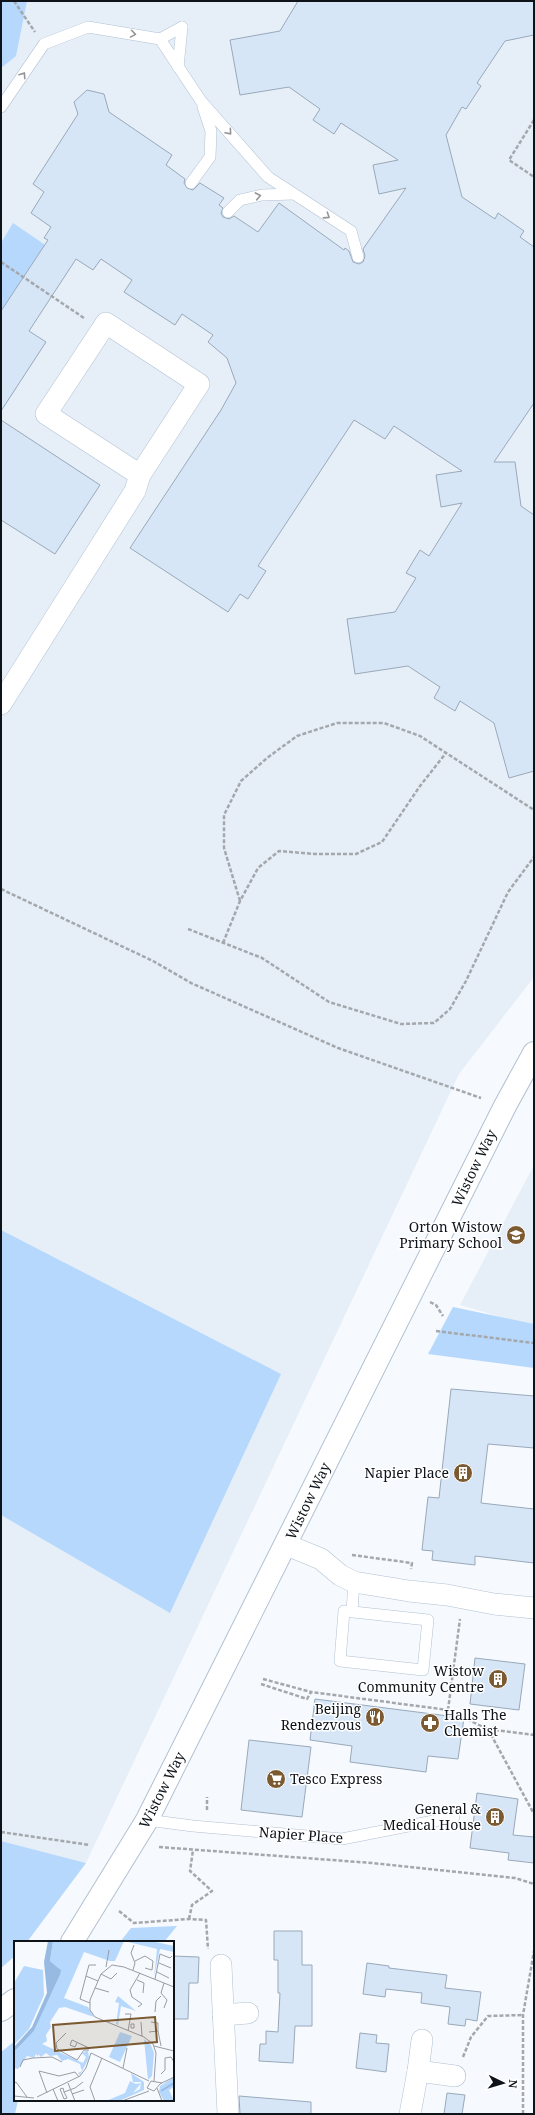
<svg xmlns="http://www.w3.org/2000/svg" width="535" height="2115" font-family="'Noto Serif',serif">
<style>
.built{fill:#e6eff8}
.green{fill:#b6d8fd}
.building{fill:#d7e6f7;stroke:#99a9ba}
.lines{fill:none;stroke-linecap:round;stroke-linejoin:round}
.service-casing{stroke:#b1c1d3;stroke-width:12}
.minor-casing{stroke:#b1c1d3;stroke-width:22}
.tertiary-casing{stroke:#b1c1d3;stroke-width:24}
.path{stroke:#a4a8ad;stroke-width:2.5;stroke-dasharray:4 2;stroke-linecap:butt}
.service{stroke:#fff;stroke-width:11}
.minor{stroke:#fff;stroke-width:21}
.tertiary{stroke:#fff;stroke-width:22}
.oneway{stroke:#939598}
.labels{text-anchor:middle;stroke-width:3;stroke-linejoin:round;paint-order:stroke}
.street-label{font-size:14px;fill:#0e1319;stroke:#fff}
.poi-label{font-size:14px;fill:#0e1319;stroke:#fff;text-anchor:end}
.inset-river{fill:none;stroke:#96bae2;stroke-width:2}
.inset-road{fill:none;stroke:#999da2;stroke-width:1}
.view{fill:#7b5a31;fill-opacity:0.15;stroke:#7b5a31;stroke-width:2}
.inset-edge{fill:none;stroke:#0e1319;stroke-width:2}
</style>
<rect width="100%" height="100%" fill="#f6f9fd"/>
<!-- built -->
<g class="built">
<path d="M1 1H534V977L459 1074 86 1863 1 1841Z"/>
<path d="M534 1165V1327L460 1305Z"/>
</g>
<!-- green -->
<g class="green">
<path d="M1 1H27L16 56 1 68Z"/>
<path d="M13 223 57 253 13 319 1 309V243Z"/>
<path d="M1 1230 281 1374 170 1613 1 1515Z"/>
<path d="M453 1307 534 1324V1368L428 1354Z"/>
<path d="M1 1841 86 1863 27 1942H15V1956L1 1968Z"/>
<path d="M177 1926 164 1942H120L131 1928Z"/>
<path d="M15 2041V2100H18L15 2114H1V2052Z"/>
</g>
<!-- building -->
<g class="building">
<path d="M298 1H534V35L505 41 477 83 481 86 466 109 462 107 446 135 462 197 495 219 498 213 524 231 520 237 534 247V403L494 462H515L521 506 534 515V771L509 778 494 723 460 701 455 711 434 698 440 687 408 666 355 674 347 619 395 612 416 578 406 573 420 550 429 556 462 503 441 507 436 475 462 471 394 426 385 439 354 420 258 566 266 571 248 599 240 594 228 612 130 548 221 410 236 383 227 358 208 342 213 335 182 314 175 325 124 292 132 280 101 259 93 270 76 259 29 331 46 342 1 411V311L48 240 44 238 51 227 31 213 44 192 33 184 78 114 74 102 87 90 104 94 109 112 172 155 166 165 185 179 184 183 187 188 193 190 200 183 224 198 219 205 223 208 221 213 223 217 229 219 234 216 258 232 279 203 344 250 345 248 349 251 353 262 359 264 363 262 365 256 363 249 406 188 379 194 373 165 398 160 341 123 334 134 313 120 320 109 289 87 240 95 230 40 280 31Z"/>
<path d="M1 420 100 485 55 554 1 520Z"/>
<path d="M451 1389 534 1396V1448L488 1444 481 1503 534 1509V1563L475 1556V1565L432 1560 433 1551 422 1550 428 1497 439 1498Z"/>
<path d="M475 1658 525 1664 519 1710 470 1704Z"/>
<path d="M315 1699 464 1718 458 1759 428 1756 426 1772 350 1762 352 1746 310 1740Z"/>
<path d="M249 1740 311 1747 302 1817 241 1810Z"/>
<path d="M477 1793 518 1799 513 1835 534 1837V1863L508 1860 509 1853 470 1848Z"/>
<path d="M274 1931H302V1965H312V2026H295L293 2063 259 2061 260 2044H266V2031L278 2032 280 1993H278V1960H274Z"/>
<path d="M173 1956 199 1957 198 1983H189L188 2019H173Z"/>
<path d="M367 1963 389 1966V1968L447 1975 445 1988 481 1992 477 2021 466 2019 465 2026 448 2024 450 2007 421 2003 422 1993 386 1989 385 1997 363 1994Z"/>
<path d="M360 2033 377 2035 376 2043 389 2044 386 2072 356 2068Z"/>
<path d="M447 2093 465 2095 462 2114H444Z"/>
<path d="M239 2096 311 2102V2114H240Z"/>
</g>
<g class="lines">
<defs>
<g id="service">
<path d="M160 39 182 27"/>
<path d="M178 67 182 27"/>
<path d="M1 107 44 44 88 27 160 39 201 101 268 177 351 231 358 257"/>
<path d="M191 183 210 157 211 131 203 107"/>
<path d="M228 212 240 200 262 195 293 194"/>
<path d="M344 1611 428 1620 423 1670 340 1661Z"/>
<path d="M352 1611 354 1582"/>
<path d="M147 1820 193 1826 342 1839 454 1817"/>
</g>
<g id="minor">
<path d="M1 704 135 491 140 475 199 384 106 323 46 414 140 475"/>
<path d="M287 1545 321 1559 340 1575 354 1582 409 1591 447 1595 494 1604 534 1608"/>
<path d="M221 1965 228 2114"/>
<path d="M223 2015 248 2013"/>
<path d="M418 2071 455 2076"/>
<path d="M410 2114 418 2071 422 2040"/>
</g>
<g id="tertiary">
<path d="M72 1942 147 1820 505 1106 534 1053"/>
<path d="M1 2010 15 2000"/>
</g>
</defs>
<!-- service casing -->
<use href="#service" class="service-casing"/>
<!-- minor casing -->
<use href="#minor" class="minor-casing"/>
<!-- tertiary casing -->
<use href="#tertiary" class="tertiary-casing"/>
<!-- path -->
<g class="path">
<path d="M14 1 35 32"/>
<path d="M534 120 509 160 534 177"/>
<path d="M1 262 84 318"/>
<path d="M1 889 153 961 191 983 338 1048 481 1098"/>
<path d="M240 901 224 848V815L241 781 267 758 297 736 337 723H384L420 736 534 810"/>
<path d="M188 929 262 958 329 1002 401 1024 434 1023 450 1009 466 981 508 892 534 857"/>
<path d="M223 943 240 901 258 868 279 851 315 854H356L382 842 420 786 446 753"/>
<path d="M430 1302 436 1305 443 1316"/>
<path d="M436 1331 534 1343"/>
<path d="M352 1555 412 1563 411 1569"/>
<path d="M263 1679 311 1692"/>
<path d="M261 1684 307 1699 311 1692 448 1710 487 1729 534 1735"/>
<path d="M448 1710 460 1619"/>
<path d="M488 1729 534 1814"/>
<path d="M207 1810V1797"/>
<path d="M1 1832 90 1845"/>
<path d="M159 1847 372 1863 515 1878 534 1884"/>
<path d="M119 1911 134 1923 189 1919 206 1920 208 1949"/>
<path d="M189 1919 192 1905 212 1891 190 1871 193 1850"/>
<path d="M463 2057 471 2037 488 2016 523 2015"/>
<path d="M523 2114V2015L534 1951"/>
</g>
<!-- service -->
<use href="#service" class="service"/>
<!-- minor -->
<use href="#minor" class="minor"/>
<!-- tertiary -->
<use href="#tertiary" class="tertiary"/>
</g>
<!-- one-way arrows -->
<defs><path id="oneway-chevron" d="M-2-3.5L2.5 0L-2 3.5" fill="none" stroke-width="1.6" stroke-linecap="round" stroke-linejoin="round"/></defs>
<g class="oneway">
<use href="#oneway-chevron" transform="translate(133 34) rotate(9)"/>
<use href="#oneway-chevron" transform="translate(23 75) rotate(-56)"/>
<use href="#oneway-chevron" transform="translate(229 132) rotate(49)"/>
<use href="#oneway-chevron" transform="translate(258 196) rotate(-11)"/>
<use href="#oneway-chevron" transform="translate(327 216) rotate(33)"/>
</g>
<!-- icons -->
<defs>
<symbol id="school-disc" viewBox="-11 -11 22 22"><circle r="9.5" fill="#7b5a31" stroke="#fff"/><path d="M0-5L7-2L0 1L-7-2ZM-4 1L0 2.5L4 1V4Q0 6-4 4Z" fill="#fff"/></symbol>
<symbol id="building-disc" viewBox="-11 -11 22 22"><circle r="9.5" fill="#7b5a31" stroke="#fff"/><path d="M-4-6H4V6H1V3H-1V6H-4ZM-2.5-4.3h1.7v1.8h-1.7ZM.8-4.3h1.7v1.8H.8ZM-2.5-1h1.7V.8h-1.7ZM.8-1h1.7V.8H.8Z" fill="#fff"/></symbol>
<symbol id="restaurant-disc" viewBox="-11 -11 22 22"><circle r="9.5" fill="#7b5a31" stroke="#fff"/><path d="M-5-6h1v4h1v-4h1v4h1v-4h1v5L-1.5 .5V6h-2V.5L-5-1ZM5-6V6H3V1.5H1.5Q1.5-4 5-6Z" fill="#fff"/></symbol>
<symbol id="pharmacy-disc" viewBox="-11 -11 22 22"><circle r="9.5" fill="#7b5a31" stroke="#fff"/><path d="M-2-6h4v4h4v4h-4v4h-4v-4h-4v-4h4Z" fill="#fff"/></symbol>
<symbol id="supermarket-disc" viewBox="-11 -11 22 22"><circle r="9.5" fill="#7b5a31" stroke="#fff"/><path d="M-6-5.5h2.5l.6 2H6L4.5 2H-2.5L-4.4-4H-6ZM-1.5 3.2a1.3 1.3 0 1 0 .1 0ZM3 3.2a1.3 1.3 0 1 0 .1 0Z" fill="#fff"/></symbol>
</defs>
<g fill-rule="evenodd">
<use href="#school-disc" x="505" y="1224" width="22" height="22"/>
<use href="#building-disc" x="452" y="1462" width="22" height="22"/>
<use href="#building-disc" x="487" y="1668" width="22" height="22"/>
<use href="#restaurant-disc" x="364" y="1706" width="22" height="22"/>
<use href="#pharmacy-disc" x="419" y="1712" width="22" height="22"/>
<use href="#supermarket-disc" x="265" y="1768" width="22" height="22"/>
<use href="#building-disc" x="484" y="1806" width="22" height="22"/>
</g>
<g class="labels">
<!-- street labels -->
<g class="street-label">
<text transform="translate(474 1168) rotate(-64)" y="5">Wistow Way</text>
<text transform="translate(308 1501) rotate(-64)" y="5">Wistow Way</text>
<text transform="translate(162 1790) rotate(-63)" y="5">Wistow Way</text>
<text transform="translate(301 1835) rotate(4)" y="5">Napier Place</text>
</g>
<!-- poi labels -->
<g class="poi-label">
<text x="502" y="1232">Orton Wistow<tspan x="502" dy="16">Primary School</tspan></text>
<text x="449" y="1478">Napier Place</text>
<text x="484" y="1676">Wistow<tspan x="484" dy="16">Community Centre</tspan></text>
<text x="361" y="1714">Beijing<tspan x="361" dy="16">Rendezvous</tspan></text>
<text x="444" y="1720" text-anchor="start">Halls The<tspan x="444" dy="16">Chemist</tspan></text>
<text x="290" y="1784" text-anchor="start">Tesco Express</text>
<text x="481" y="1814">General &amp;<tspan x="481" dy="16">Medical House</tspan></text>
</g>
</g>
<!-- overview -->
<g transform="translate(14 1941)">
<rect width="160" height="160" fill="#f6f9fd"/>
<path d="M39 0H137L160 5V11L146 8 140 36 143 8 110 0 101 20H96L70 11 50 57 74 66 80 76 51 66 45 67 36 81 37 86 32 94 33 100 28 103 69 122 72 116 68 112 74 109 75 117 66 134 64 132 68 130 66 123 54 118 48 120 43 114 36 115 32 112 27 116 24 113V116L22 113 20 117 13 115 4 128 0 127V111L20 90 46 34V28L36 20ZM10 25 29 29 30 54 15 88 0 104V42ZM104 55 122 70 107 65 104 84 102 83 105 62 101 61ZM106 91 118 95 106 121 95 116ZM130 98 137 104 140 112 138 135 134 139ZM117 132 130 141V149L105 160H92L111 152 116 140 122 143 127 142 119 152 126 148 127 141H119ZM160 136V146L155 149 160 160H150L145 151 146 145Z" fill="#b6d8fd"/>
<path d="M34 0H39L36 20 47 29 46 34 20 90 0 111V106L18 86 33 52 30 21Z" fill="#96bae2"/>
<path class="inset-river" d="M147 150 160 142"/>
<path class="inset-road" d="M121 20 131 15 139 20 138 29 131 27M145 22 157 27M82 24H75L72 35 84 40M92 26 95 9M119 29 121 22 117 12 120 4M143 31 155 37M87 33 97 38 103 32M72 35 66 58 76 62M141 38 146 13 156 17 158 15M123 39 130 42 129 52M150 42 147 52 153 59 150 67M81 47 95 51M124 66 128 63 118 56 116 49 126 32M141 71 142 60 147 55M111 73H117L114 90M127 81 128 95M137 81 144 82V90M117 83H120V87H117ZM135 91 144 90 147 105M52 92 42 102 43 108 63 119 70 109H75M63 102 61 106 56 104 58 99 75 107V108M140 105 160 110M6 126 9 119 19 117 38 116 48 121M109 127 113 107M147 133 151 129V117L157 116 160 121M140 140 142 112 139 103 130 96 81 76 76 69V59L87 33 98 24 110 26 160 46M0 142 2 141 13 156M54 142 61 160M148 142 137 140 133 147 140 150 146 143 148 142 149 141H150L160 136M143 147 148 160M39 148 44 160M50 151 53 157 50 158 46 148 49 147 50 151 61 147 69 141M33 152 25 130 45 135 61 131 65 136M58 153 70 149M0 155 20 157M23 156 66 135 72 127 77 112 135 140M81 160 76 146 88 117M108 160 135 150"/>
<path class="view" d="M141 76 143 101 41 110 39 84Z"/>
<rect width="160" height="160" class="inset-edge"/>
</g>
<!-- border -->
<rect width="535" height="2115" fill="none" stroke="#0e1319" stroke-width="4"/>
<!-- north arrow -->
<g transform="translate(503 2083) rotate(95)" stroke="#ffffff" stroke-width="3" paint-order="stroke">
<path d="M0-3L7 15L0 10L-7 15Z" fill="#0e1319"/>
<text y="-6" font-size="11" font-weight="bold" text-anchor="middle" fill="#0e1319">N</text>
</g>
</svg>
